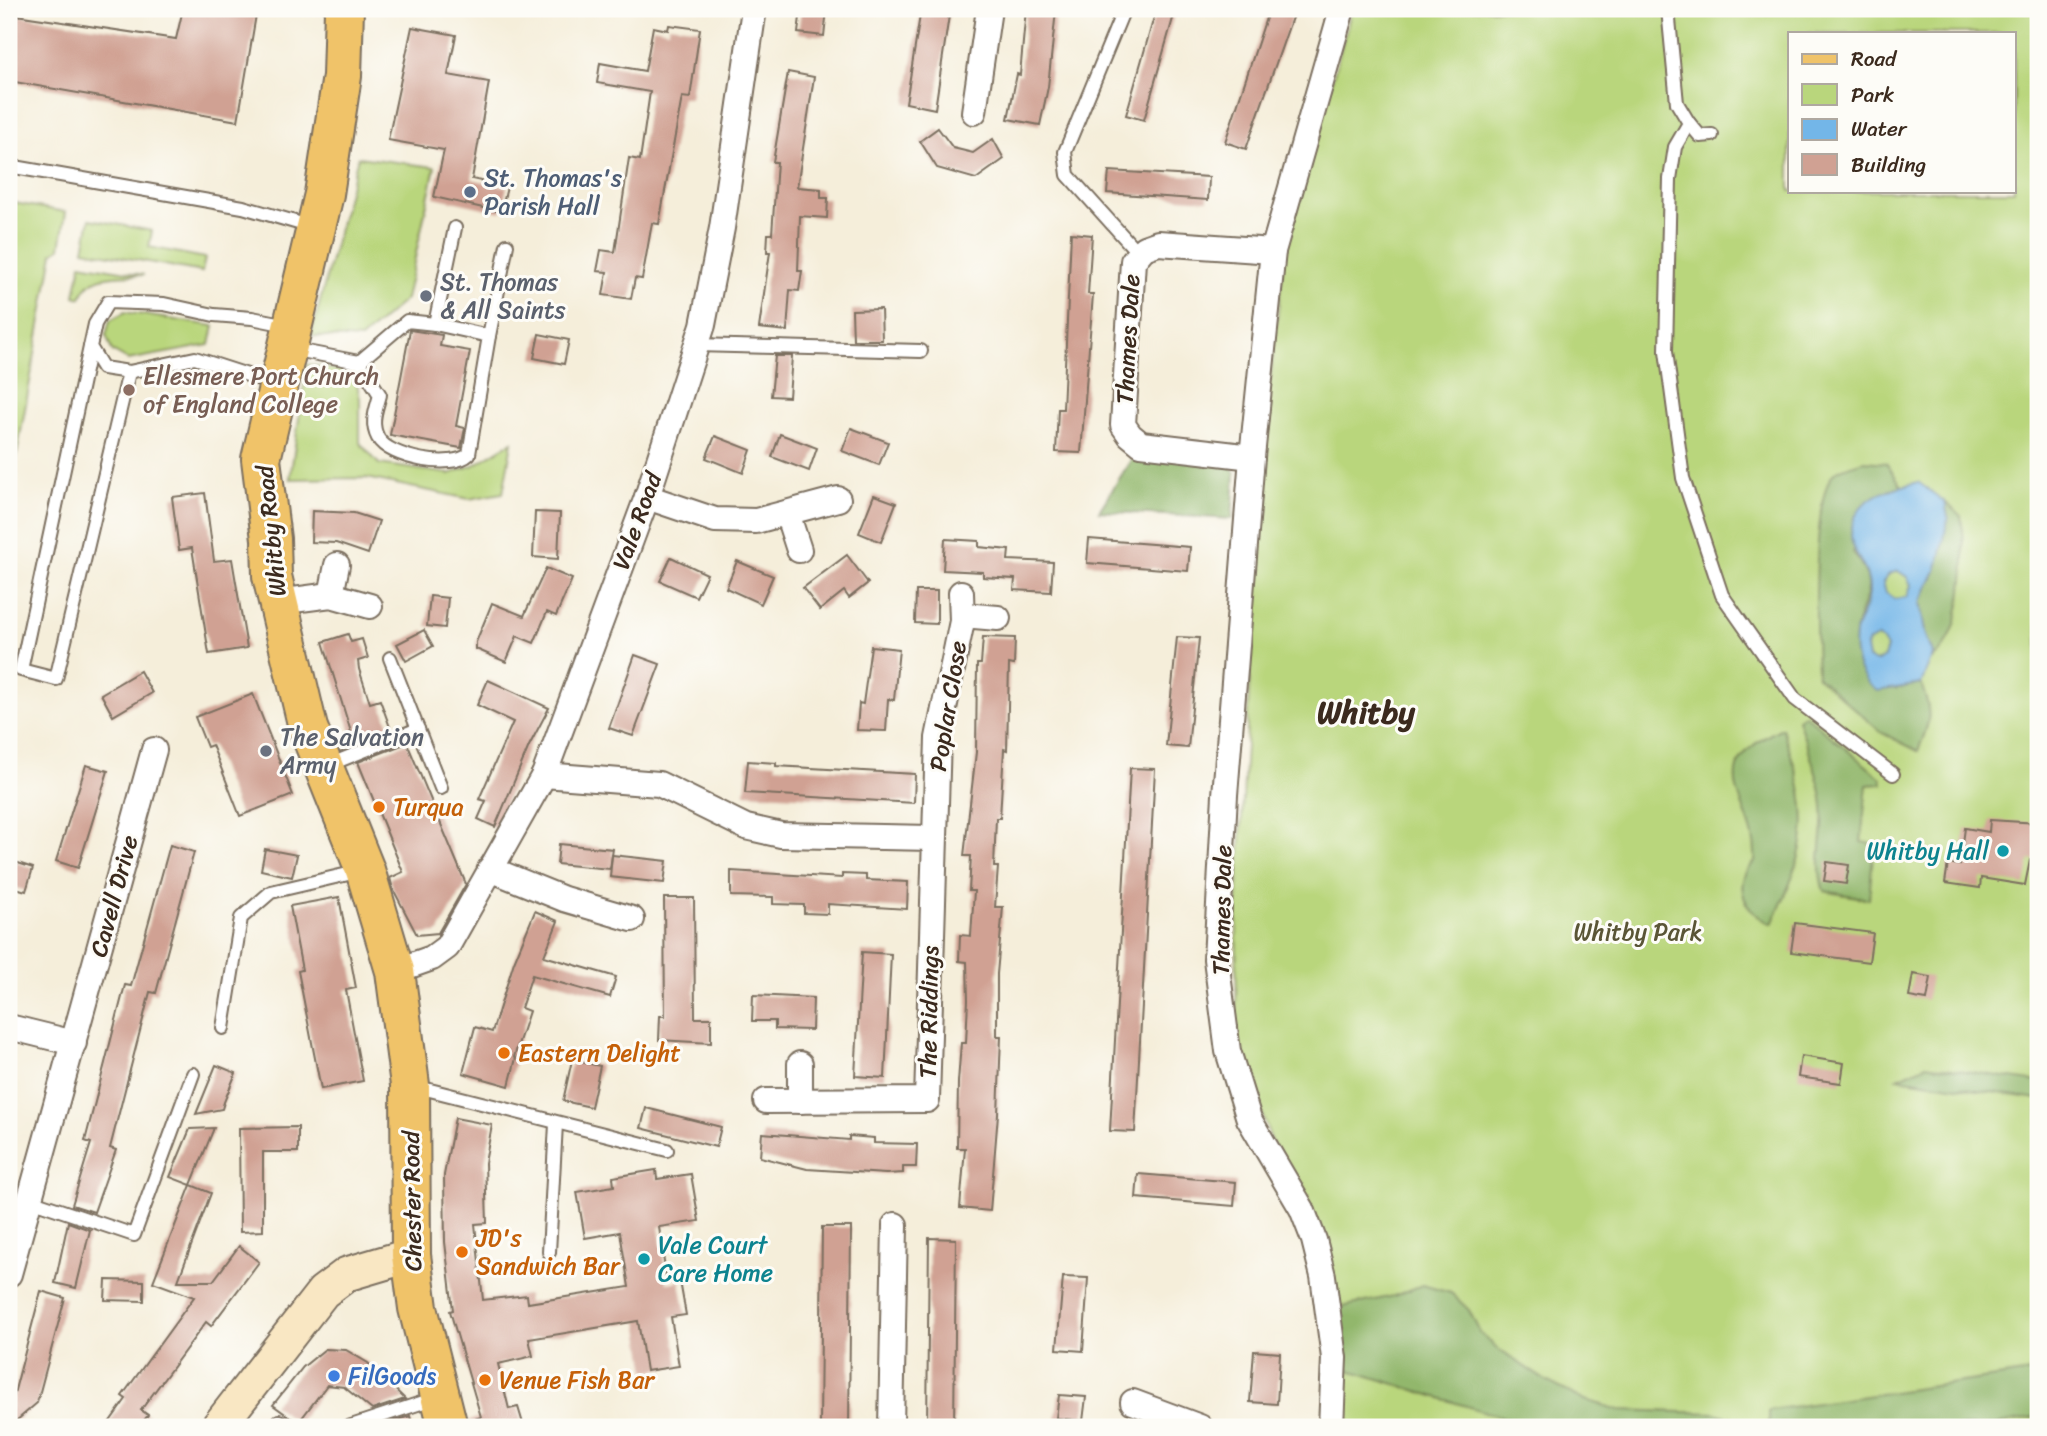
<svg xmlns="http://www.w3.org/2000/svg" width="2047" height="1436" font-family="Sriracha,sans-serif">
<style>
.green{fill:#b9d67c;stroke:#7a804d;stroke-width:2;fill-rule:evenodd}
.forest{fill:#92b76c;stroke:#667045;stroke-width:2}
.water{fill:#73b6e8;stroke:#577083;stroke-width:2;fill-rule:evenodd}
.building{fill:#d0a193}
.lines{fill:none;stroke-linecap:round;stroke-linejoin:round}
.lane-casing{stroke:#7c6f60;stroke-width:16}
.street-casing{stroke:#7c6f60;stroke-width:28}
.secondary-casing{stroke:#7c6f60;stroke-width:37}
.primary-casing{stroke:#7c6f60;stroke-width:42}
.lane{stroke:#fff;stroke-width:12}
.street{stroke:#fff;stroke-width:24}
.secondary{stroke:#f9e7c3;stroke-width:33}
.primary{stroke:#f0c369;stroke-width:38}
.service-dot{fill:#5c6f8a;stroke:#fdfcf7;stroke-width:2.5}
.worship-dot{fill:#6b7280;stroke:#fdfcf7;stroke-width:2.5}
.education-dot{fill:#8d6e63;stroke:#fdfcf7;stroke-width:2.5}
.food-dot{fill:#e8710a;stroke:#fdfcf7;stroke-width:2.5}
.culture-dot{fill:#0f9aa8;stroke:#fdfcf7;stroke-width:2.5}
.shop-dot{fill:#3f7fe0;stroke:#fdfcf7;stroke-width:2.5}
.labels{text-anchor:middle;stroke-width:6;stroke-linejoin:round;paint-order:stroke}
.service-label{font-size:24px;fill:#4e5e75;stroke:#fdfcf7;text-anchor:start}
.worship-label{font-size:24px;fill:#5b616d;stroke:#fdfcf7;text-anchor:start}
.street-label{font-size:24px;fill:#3b2a1e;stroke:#fdfcf7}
.education-label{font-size:24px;fill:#785e54;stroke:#fdfcf7;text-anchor:start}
.food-label{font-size:24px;fill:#c56008;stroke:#fdfcf7;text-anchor:start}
.culture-label{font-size:24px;fill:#0d838f;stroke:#fdfcf7;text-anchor:end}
.park-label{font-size:24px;fill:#5a5536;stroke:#fdfcf7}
.shop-label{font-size:24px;fill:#366cbe;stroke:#fdfcf7;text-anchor:start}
.district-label{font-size:32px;font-weight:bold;fill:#3b2a1e;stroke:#fdfcf7}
</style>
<rect width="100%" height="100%" fill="#fdfcf7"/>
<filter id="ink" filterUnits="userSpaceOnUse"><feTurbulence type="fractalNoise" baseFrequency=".0143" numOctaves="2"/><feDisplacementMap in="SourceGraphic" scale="14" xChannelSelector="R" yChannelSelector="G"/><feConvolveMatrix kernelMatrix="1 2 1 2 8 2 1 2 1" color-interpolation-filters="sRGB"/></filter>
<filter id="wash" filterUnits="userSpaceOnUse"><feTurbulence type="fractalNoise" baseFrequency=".00686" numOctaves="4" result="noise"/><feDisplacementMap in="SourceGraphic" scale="28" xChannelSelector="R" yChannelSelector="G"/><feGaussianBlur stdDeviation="1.57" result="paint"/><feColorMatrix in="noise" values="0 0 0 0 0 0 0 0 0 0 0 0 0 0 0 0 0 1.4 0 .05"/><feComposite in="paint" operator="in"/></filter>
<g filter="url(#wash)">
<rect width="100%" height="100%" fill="#f5eeda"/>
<!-- green -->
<g class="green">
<path d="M1352 9H2038V1427H1344L1347 1356 1337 1307 1268 1131 1239 1049 1236 1026 1237 904 1263 446 1285 248ZM1790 33H2014V191H1790Z"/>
<path d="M358 157 435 167 406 299 361 339 311 336Z"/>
<path d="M9 202 66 212 60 248 53 253 9 498Z"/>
<path d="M90 219 152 231 149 247 205 258 202 272 84 250Z"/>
<path d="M81 264 144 275C121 276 89 271 81 298L75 296Z"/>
<path d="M125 312 214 326 210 345 128 360 112 351 106 335 110 320Z"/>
<path d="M307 364 355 373 360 399V443L379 464 450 474 476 464 512 442 503 493 469 499 367 478 290 479Z"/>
</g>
<!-- forest -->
<g class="forest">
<path d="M1136 452 1229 461 1235 474 1232 519 1099 511Z"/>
<path d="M1864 461 1886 463 1902 486 1888 490 1853 552C1883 594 1860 595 1855 634 1854 643 1856 653 1857 662L1894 689 1921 684C1933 714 1930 721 1918 751L1882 733 1817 676C1816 640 1811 494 1834 473 1843 466 1854 464 1864 461Z"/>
<path d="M1945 502 1961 516C1967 554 1967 636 1931 660L1933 654 1925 633 1920 602 1936 571 1947 518Z"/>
<path d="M1804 714 1881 778 1882 784 1867 785 1861 842 1874 844 1869 899 1824 891C1813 861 1828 830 1822 798 1818 772 1806 745 1798 719Z"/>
<path d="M1782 728C1813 815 1812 840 1772 924 1744 913 1731 883 1755 861 1759 803 1694 770 1782 728Z"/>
<path d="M1926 1065 2038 1082V1099L1898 1078Z"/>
<path d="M1422 1285 1451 1293 1469 1310 1480 1333 1499 1350 1548 1382 1582 1399 1619 1410 1714 1413 1752 1422V1427H1534L1346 1369 1347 1356 1337 1308 1394 1296Z"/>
<path d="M2038 1371V1417L1983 1427H1769V1410Z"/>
</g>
<!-- water -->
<path class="water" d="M1918 482 1945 502 1948 518 1942 549 1936 571 1920 602 1925 633 1933 654 1921 684 1877 691C1859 678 1852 657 1855 634 1857 620 1868 607 1869 593 1871 559 1838 550 1857 513 1866 494 1899 487 1918 482ZM1898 571 1907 577 1911 585 1907 597 1895 599 1886 593 1883 582 1889 574ZM1877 638 1883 641 1887 648 1884 657 1876 662 1868 659 1866 647 1869 641Z"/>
<g id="blocks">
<!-- building -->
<g class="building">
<path d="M183 9H257L238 121 9 81V14L176 39Z"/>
<path d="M801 9H827L824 36 798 33Z"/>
<path d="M921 9H950L935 109 906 103Z"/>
<path d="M1026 9 1056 10 1048 87 1040 125 1008 119 1017 74 1020 75Z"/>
<path d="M1269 9H1295L1246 149 1225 142Z"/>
<path d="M1156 10 1174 15 1144 120 1126 115Z"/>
<path d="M669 25 700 29 690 98 682 97 659 224 652 223 642 279 635 278 631 299 603 295 607 272 597 271 601 250 615 252 629 158 640 160 650 92 597 83 600 63 645 71 653 27 668 30Z"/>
<path d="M412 27 456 35 448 75 489 82 472 179 507 187 501 212 434 197 444 150 388 140Z"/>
<path d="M788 72 814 77 797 187 821 189V198H828L827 218 800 216 798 271H802L799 291 790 290 787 331 759 328 770 252H767L768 234H772L777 162H773Z"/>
<path d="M938 128 953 148 973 153 993 139 1004 159 976 179 937 168 920 141Z"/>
<path d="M1109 171 1209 177 1208 200 1107 193Z"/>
<path d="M1071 233 1092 235 1088 294H1093L1081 453 1056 452 1058 409H1063Z"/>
<path d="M881 309 882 340H853L852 310Z"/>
<path d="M410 330 442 335 440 346 470 351 456 426 465 428 461 448 390 435Z"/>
<path d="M539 334 569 340 564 364 534 358Z"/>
<path d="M775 356H792L789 397 771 396Z"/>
<path d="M851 428 888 442 879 465 842 451Z"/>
<path d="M780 434 817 448 809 471 772 457Z"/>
<path d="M715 436 751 450 743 473 706 458Z"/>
<path d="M205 493 214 561 232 559 247 648 209 654 192 548 179 550 172 497Z"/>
<path d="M874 495 896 503 881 542 859 533Z"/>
<path d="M312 511 354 513 379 521 368 554 336 543 311 542Z"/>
<path d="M535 512 560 513 558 559 533 557Z"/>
<path d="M945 539 979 541V547L1009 550 1008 560 1053 562 1051 592 1014 590 1015 579 983 577V572L943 570Z"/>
<path d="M1089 539 1190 547 1188 571 1087 563Z"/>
<path d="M847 555 868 583 849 598 844 591 820 610 803 588Z"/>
<path d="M671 557 707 574 696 597 660 581Z"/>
<path d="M737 561 773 576 761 604 726 588Z"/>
<path d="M546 568 572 579 556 616 547 612 534 643 517 636 506 662 476 649V642L492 603 524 616Z"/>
<path d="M916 591H937V624L915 623Z"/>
<path d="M430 596 448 598 445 628 427 626Z"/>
<path d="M424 630 433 646 406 661 397 644Z"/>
<path d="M348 634 351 642 362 639 368 658 358 661 359 669 370 703 380 700 391 730 355 745 323 642Z"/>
<path d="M983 637 1015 638 1014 665 1009 664 1007 750 1004 749 1000 818H996L994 867H998L995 907H1003L997 974V1036H1001L998 1114 990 1211 960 1208 965 1148H957L958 1082 961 1043H966L968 1000 967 962 959 961 960 935 971 936 974 891H969L971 856H964L976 752 977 664H981Z"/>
<path d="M1177 637 1199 638 1188 748 1166 746Z"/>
<path d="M871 646 899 649 894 700 888 699 886 731 857 730 859 703 863 704Z"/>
<path d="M635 655 660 664 633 736 609 728Z"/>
<path d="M140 671 152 693 113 716 101 694Z"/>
<path d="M488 680 549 708 529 746 495 827 478 819 486 801 479 799 513 722 477 705Z"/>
<path d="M253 694 293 795 240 816 212 745 207 747 195 717Z"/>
<path d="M407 743 466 884 438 933 417 935 393 889 390 878 403 872 358 762Z"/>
<path d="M748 761 776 763V766L915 774 914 803 745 793Z"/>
<path d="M86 765 108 771 78 868 56 861Z"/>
<path d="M1130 768 1155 769 1135 1132 1110 1131Z"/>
<path d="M1990 820 2038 823V861L2030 860 2025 885 1981 878 1980 888 1945 883 1948 863 1960 865 1965 828 1989 832Z"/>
<path d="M559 844 613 849 610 869 557 864Z"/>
<path d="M170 845 194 852 156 993 150 992 110 1148 116 1150 94 1212 72 1205 91 1143 85 1141 125 985 131 986Z"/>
<path d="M265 849 297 855 292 877 261 870Z"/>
<path d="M612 855 667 861 664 883 610 877Z"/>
<path d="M9 860 33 868 26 891 9 886Z"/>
<path d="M1827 862 1849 865 1846 884 1824 881Z"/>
<path d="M731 871 842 878V874L866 875V880L908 882 907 909 828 904V914L804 913V905L773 904V897L731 896Z"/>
<path d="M339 897 356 988 346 990 363 1081 321 1089 298 971 302 970 290 906Z"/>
<path d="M664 898H694L695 1018H711V1043L659 1040 660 1016H665Z"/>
<path d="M535 911 558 921 544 956 616 977 610 997 532 975 521 1008 529 1011 514 1057 516 1058 509 1086 463 1073 475 1027 492 1032 514 962Z"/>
<path d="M1795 923 1873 933 1869 962 1791 952Z"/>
<path d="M862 952 891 954 885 1078 855 1076Z"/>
<path d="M1913 974 1931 977 1927 1000 1909 997Z"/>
<path d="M753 995 813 998 812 1030 775 1029V1021H752Z"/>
<path d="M1801 1056 1844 1063 1841 1083 1798 1077Z"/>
<path d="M572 1060 600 1066 591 1107 563 1101Z"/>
<path d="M216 1065 236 1073 224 1102 222 1109 196 1114Z"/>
<path d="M646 1108 721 1127 716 1147 641 1128Z"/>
<path d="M455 1118 492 1125 485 1163 487 1223 475 1224 483 1300 527 1295 528 1303 629 1287 620 1232 585 1238 577 1192 614 1186 613 1177 656 1170 657 1179 691 1174 699 1221 659 1227 667 1283 680 1281 686 1315 671 1317 679 1366 646 1371 638 1321 529 1339 533 1356 498 1364 509 1409 518 1407 524 1427H469V1421L481 1417 450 1311 453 1310 445 1242 444 1175Z"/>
<path d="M298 1127V1152H263V1231L240 1232 239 1128Z"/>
<path d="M214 1128 191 1185 211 1193 178 1281H213L239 1246 259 1262 211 1326 206 1322 141 1410 148 1415 139 1427H106L126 1399 122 1396 194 1297 153 1282 191 1185 170 1177 190 1129Z"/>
<path d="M762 1133 849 1140V1136L874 1138V1143L917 1144 916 1167H903V1173L886 1174 807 1169 760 1157Z"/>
<path d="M1138 1174 1236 1182 1234 1206 1136 1198Z"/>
<path d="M68 1222 90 1230 76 1288 55 1283Z"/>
<path d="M822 1227H851L849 1427H820Z"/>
<path d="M929 1238 956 1239 954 1427H927Z"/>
<path d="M1063 1277 1088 1278 1083 1351 1057 1349Z"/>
<path d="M106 1280 144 1281V1301L105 1300Z"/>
<path d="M41 1291 65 1298 37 1403 9 1427V1413Z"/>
<path d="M325 1349 346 1350 368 1363 405 1399 372 1410 344 1387 327 1385 298 1423 273 1405 303 1367Z"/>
<path d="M1254 1351 1280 1353 1277 1404 1250 1402Z"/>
<path d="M1059 1395 1086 1397 1083 1421 1056 1418Z"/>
<path d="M410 1416 413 1427H378V1426Z"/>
</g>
</g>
</g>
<g filter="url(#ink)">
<use href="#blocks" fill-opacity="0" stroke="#7c6f60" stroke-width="2"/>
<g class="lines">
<defs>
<g id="lane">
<path d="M1124 9 1065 152 1068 175 1139 254"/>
<path d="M1668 9 1677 103 1689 123 1675 147 1670 179 1666 351 1683 478 1722 595 1795 699 1893 774"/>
<path d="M1689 123 1700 136 1712 135"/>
<path d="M9 166 243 207 312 227"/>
<path d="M435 324 455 228"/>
<path d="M489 336 507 245"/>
<path d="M696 345 921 351"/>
<path d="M90 347 21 670 56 679 129 372"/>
<path d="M291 349 359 362 380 395C376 410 370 423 378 438 389 458 453 470 469 454L489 336 435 324 407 321 359 362"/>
<path d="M275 384 195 358 129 372 103 368 90 347 95 324 108 302 164 304 214 315 252 318 287 325"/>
<path d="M390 658 441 788"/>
<path d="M326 766 418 729"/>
<path d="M223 1028 241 918 271 892 361 871"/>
<path d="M414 1086 667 1150"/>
<path d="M30 1200 134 1235 193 1074"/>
<path d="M549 1252 556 1124"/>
<path d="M279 1421 290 1427"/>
<path d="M348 1427 436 1398"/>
</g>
<g id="street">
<path d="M974 112 989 9"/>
<path d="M1252 457 1141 444 1130 435 1123 425 1133 261 1144 248 1158 243 1273 251"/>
<path d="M647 497 715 520 756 521 838 499"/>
<path d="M787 513 799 550"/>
<path d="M331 595 337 565"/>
<path d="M278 602 331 595 370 606"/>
<path d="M962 615 998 618"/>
<path d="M544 775 659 784 746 827 781 835 933 838"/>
<path d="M490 869 564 899 632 919"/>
<path d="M395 971 432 958 447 947 544 775 647 497 703 325 722 228 754 9"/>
<path d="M9 1027 74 1043"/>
<path d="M766 1101 927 1100 938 738 962 621 961 593"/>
<path d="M800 1101V1064"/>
<path d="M9 1274 154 750"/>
<path d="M1133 1402 1200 1427"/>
<path d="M891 1427 895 1225"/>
<path d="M1331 1427 1334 1358 1323 1276 1314 1240 1302 1209 1249 1119 1228 1051 1216 959 1225 795 1252 457 1273 251 1342 9"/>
</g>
<path id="secondary" d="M218 1427 323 1292 347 1274 411 1255"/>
<path id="primary" d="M344 9 342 76 324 194 261 459 271 539 272 576 308 728 365 870 395 971 410 1085 411 1255 418 1308 448 1427"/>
</defs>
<!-- lane casing -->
<use href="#lane" class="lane-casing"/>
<!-- street casing -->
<use href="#street" class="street-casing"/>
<!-- secondary casing -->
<use href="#secondary" class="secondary-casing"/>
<!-- primary casing -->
<use href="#primary" class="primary-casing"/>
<!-- lane -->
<use href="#lane" class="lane"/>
<!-- street -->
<use href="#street" class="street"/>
<!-- secondary -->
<use href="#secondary" class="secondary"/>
<!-- primary -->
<use href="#primary" class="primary"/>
</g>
</g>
<!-- markers -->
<circle class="service-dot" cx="470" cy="192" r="7"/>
<g class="worship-dot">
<circle cx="426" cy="296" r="7"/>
<circle cx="266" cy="751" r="7"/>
</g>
<circle class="education-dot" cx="129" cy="390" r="7"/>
<g class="food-dot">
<circle cx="379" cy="807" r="7"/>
<circle cx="504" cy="1053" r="7"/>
<circle cx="462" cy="1252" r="7"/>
<circle cx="485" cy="1380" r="7"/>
</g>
<g class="culture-dot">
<circle cx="2003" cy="851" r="7"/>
<circle cx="644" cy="1259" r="7"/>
</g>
<circle class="shop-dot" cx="334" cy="1376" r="7"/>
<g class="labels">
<!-- service labels -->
<g class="service-label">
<text x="484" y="186">St. Thomas's<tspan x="484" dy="28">Parish Hall</tspan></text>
</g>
<!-- worship labels -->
<g class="worship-label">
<text x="440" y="290">St. Thomas<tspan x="440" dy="28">&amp; All Saints</tspan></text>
<text x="280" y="745">The Salvation<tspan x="280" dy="28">Army</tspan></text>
</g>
<!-- street labels -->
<g class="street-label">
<text transform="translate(1128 339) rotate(-87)" y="8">Thames Dale</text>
<text transform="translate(637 521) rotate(-70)" y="8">Vale Road</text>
<text transform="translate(271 531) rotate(-96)" y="8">Whitby Road</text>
<text transform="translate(948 706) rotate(-81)" y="8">Poplar Close</text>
<text transform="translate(114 896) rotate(-75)" y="8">Cavell Drive</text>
<text transform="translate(1222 910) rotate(-89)" y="8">Thames Dale</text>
<text transform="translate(929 1012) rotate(-89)" y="8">The Riddings</text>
<text transform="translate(412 1201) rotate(-91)" y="8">Chester Road</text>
</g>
<!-- education labels -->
<g class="education-label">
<text x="143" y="384">Ellesmere Port Church<tspan x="143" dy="28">of England College</tspan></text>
</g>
<!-- food labels -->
<g class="food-label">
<text x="393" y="815">Turqua</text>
<text x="518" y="1061">Eastern Delight</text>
<text x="476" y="1246">JD's<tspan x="476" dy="28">Sandwich Bar</tspan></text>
<text x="499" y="1388">Venue Fish Bar</text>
</g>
<!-- culture labels -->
<g class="culture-label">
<text x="1989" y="859">Whitby Hall</text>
<text x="658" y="1253" text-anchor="start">Vale Court<tspan x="658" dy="28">Care Home</tspan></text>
</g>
<!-- park labels -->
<g class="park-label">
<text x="1638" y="940">Whitby Park</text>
</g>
<!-- shop labels -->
<g class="shop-label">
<text x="348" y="1384">FilGoods</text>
</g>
<!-- district labels -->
<g class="district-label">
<text x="1366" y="723">Whitby</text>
</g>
</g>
<!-- margin -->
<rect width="2047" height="1436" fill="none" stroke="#fdfcf7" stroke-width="35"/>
<!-- legend -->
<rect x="1788" y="32" width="228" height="161" fill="#fdfcf7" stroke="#afa8a0" stroke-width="2"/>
<rect x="1802" y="54" width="35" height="10" fill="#f0c369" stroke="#afa8a0" stroke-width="2"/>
<text x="1851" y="66" font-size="21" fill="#3b2a1e">Road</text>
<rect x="1802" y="84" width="35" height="21" fill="#b9d67c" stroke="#afa8a0" stroke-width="2"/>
<text x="1851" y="102" font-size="21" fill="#3b2a1e">Park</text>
<rect x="1802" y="119" width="35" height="21" fill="#73b6e8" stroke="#afa8a0" stroke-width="2"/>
<text x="1851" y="136" font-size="21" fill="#3b2a1e">Water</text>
<rect x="1802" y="154" width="35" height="21" fill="#d0a193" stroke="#afa8a0" stroke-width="2"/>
<text x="1851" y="172" font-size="21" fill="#3b2a1e">Building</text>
</svg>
